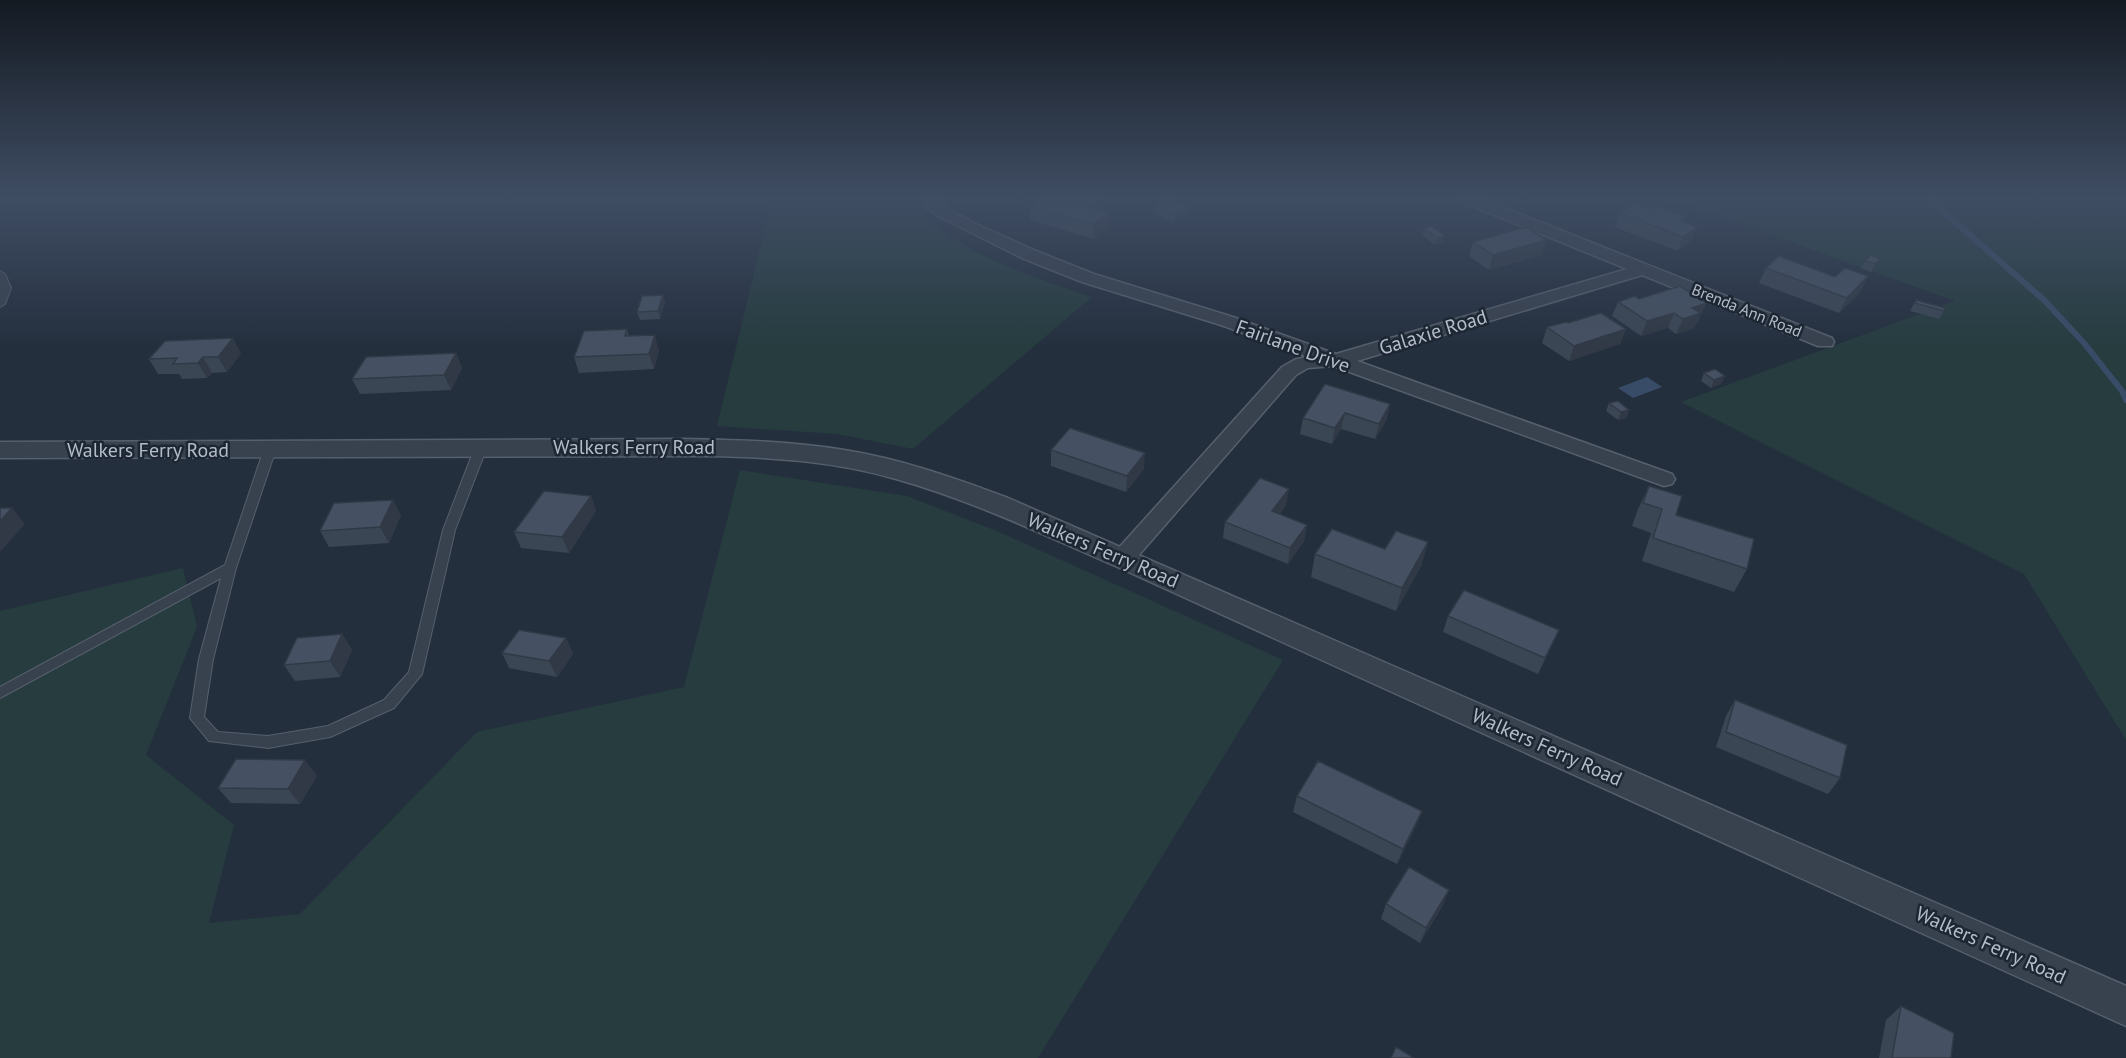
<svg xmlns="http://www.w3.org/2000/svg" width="2126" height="1058" font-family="'PT Sans',sans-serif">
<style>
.green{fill:#263c3f}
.water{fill:#394c67}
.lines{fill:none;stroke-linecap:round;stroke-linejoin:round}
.stream{stroke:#394c67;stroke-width:6}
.service-casing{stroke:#565f6c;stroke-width:2}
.minor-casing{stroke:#565f6c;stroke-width:3}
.tertiary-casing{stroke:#565f6c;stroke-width:3}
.service{fill:#38414e;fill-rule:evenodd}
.minor{fill:#38414e;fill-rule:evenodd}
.tertiary{fill:#38414e;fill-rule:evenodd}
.wall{fill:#3b4654}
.shaded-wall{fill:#303945}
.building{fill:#455162;stroke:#303945;stroke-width:1.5}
.labels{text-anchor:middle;stroke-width:5;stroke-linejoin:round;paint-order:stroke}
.far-street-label{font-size:16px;fill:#b4bcc9;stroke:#1d2633}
.street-label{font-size:20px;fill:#b4bcc9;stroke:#1d2633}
</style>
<rect width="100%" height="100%" fill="#242f3e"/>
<!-- green -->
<g class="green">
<path d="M772 199H911C952 254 1030 275 1092 297L913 449 837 434 717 426Z"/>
<path d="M1671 199H2126V740L2024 574 1681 402 1955 301Z"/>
<path d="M740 470 907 496 997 531 1283 660 1038 1058H0V611L183 568 197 627 146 755 234 825 209 923 300 914 477 732 684 687Z"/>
</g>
<!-- water -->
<path class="water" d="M1647 377 1662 387 1633 398 1618 388Z"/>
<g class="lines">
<!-- stream -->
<path class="stream" d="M1929 199 2044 300 2084 343 2122 391 2126 400"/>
<defs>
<g id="service">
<path d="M0 271 5 274 11 288 5 304 0 307Z"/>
<path d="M481 443 487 447 455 530 422 674 394 708 330 737 268 748 209 741 190 718 199 659 221 578 0 698V687L225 565 264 449 270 445 276 449 236 568 213 659 204 717 218 732 268 736 328 726 384 700 409 672 443 530 475 447Z"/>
</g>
<path id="minor" d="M923 199H939L941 203 950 210 972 222 1034 250 1094 274 1233 317 1336 354 1627 269 1462 202 1460 199H1482L1832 338 1834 342 1832 346H1818L1642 275 1357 361 1672 474 1675 479 1672 484 1664 486 1333 366 1308 368 1296 375 1131 564 1123 566 1115 564 1111 558 1115 552 1282 367 1296 359 1308 357 1221 325 1082 282 1022 258 938 216 928 209Z"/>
<path id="tertiary" d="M683 439C737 440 791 441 844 450 901 459 955 478 1008 498L2126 986V1026L1113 565C1042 534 971 500 896 479 834 461 770 457 706 456L0 458V442Z"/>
</defs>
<!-- service casing -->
<use href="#service" class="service-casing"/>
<!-- minor casing -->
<use href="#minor" class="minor-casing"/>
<!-- tertiary casing -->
<use href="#tertiary" class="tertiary-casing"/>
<!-- service -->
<use href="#service" class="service"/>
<!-- minor -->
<use href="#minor" class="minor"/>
<!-- tertiary -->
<use href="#tertiary" class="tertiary"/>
</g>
<!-- wall -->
<g class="wall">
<path d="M1030 206 1102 211 1108 227 1093 239 1030 220Z"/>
<path d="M1153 206 1189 213 1174 222 1153 213Z"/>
<path d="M1650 209 1686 216 1684 222 1697 227 1691 241 1677 251 1615 227 1620 213Z"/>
<path d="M1424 228 1445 236 1443 243 1435 245 1422 235Z"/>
<path d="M1473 242 1542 255 1489 270 1469 256Z"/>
<path d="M1880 259 1876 266 1871 272 1861 268 1865 261Z"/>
<path d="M1766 268 1835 277 1861 291 1839 313 1759 283Z"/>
<path d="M663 295 665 302 660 319 640 320 637 312Z"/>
<path d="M1639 299 1700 318 1699 319 1694 328 1676 334 1668 328 1641 336 1612 316 1618 302Z"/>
<path d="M1916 300 1944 311 1939 319 1910 311Z"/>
<path d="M1568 323 1626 329 1620 344 1569 361 1542 343 1547 327Z"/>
<path d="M627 329 629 336 659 350 654 369 579 373 574 357Z"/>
<path d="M241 353 227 372 212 373 207 378 182 379 179 374H158L149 359Z"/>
<path d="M456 353 462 368 451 390 360 394 352 379Z"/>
<path d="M1704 373 1725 376 1721 384 1711 388 1701 381Z"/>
<path d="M1325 384 1387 419 1375 439 1341 429 1332 444 1300 434 1303 418Z"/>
<path d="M1609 403 1629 410 1626 418 1618 420 1606 411Z"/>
<path d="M1051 450 1144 469 1126 492 1051 466Z"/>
<path d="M1649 486 1676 515 1747 569 1734 592 1642 561 1651 533 1632 526 1638 509Z"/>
<path d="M591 496 596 511 569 553 521 548 514 532Z"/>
<path d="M1286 505 1280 514 1307 525 1304 541 1288 564 1223 538 1225 522Z"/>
<path d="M401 515 389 543 329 547 320 531Z"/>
<path d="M1428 542 1421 566 1396 611 1311 577 1315 554 1385 549Z"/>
<path d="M1448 616 1552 646 1538 674 1443 632Z"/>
<path d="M342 634 352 650 340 677 295 681 284 665Z"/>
<path d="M566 638 573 654 557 677 509 668 502 653Z"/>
<path d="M1735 700 1840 778 1828 794 1716 747 1726 716Z"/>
<path d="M317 776 300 804 231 803 218 788Z"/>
<path d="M1297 796 1422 811 1416 826 1397 864 1293 812Z"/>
<path d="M1386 904 1443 905 1420 943 1381 919Z"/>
<path d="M1901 1006 1951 1058H1879L1886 1020Z"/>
</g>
<!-- shaded-wall -->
<g class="shaded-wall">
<path d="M1101 199H1103L1102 211 1090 207Z"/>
<path d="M1189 206V213L1174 222 1175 214Z"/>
<path d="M1108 213V227L1093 239V225Z"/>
<path d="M1697 227 1691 241 1677 251 1683 237Z"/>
<path d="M1445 236 1443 243 1435 245 1437 238Z"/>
<path d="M1546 240 1542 255 1489 270 1493 255Z"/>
<path d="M1880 259 1876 266 1871 272 1875 264Z"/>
<path d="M1868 276 1861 291 1839 313 1847 298Z"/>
<path d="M663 295 665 302 660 319 658 311Z"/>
<path d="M1707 303 1694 328 1676 334 1683 319 1692 308Z"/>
<path d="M1674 313 1668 328 1641 336 1647 321Z"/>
<path d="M1626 329 1620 344 1569 361 1574 346Z"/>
<path d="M655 335 659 350 654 369 649 354Z"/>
<path d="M233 338 241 353 227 372 218 357Z"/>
<path d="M456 353 462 368 451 390 444 375Z"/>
<path d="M203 357 212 373 207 378 198 363Z"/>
<path d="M1725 376 1721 384 1711 388 1714 380Z"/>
<path d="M1390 404 1387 419 1375 439 1379 424Z"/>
<path d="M1629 410 1626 418 1618 420 1621 412Z"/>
<path d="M1345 413 1341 429 1332 444 1335 428Z"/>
<path d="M1145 453 1144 469 1126 492 1127 476Z"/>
<path d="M1289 489 1286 505 1270 527 1272 511Z"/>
<path d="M591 496 596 511 569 553 562 537Z"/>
<path d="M393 500 401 515 389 543 380 527Z"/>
<path d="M12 508 25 524 0 552V521Z"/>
<path d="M1307 525 1304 541 1288 564 1290 548Z"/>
<path d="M1428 542 1421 566 1396 611 1402 588Z"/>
<path d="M1559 630 1552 646 1538 674 1545 658Z"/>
<path d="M342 634 352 650 340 677 330 661Z"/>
<path d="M566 638 573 654 557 677 549 661Z"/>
<path d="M305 760 317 776 300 804 288 789Z"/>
<path d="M1422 811 1416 826 1397 864 1403 849Z"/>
<path d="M1449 890 1443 905 1420 943 1426 928Z"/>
</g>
<!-- building -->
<g class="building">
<path d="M1039 199H1101L1090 207 1108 213 1093 225 1030 206Z"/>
<path d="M1165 199H1172L1189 206 1175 214 1153 206Z"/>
<path d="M1635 203 1650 209 1655 205 1686 216 1680 220 1697 227 1683 237 1620 213Z"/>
<path d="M1432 226 1445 236 1437 238 1424 228Z"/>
<path d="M1526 227 1546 240 1493 255 1473 242Z"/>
<path d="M1871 255 1880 259 1875 264 1865 261Z"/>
<path d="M1779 256 1835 277 1845 268 1868 276 1847 298 1766 268Z"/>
<path d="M1680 286 1707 303 1692 308 1701 313 1683 319 1674 313 1647 321 1618 302 1635 296 1639 299Z"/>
<path d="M663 295 658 311 637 312 642 296Z"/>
<path d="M1916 300 1945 308 1944 311 1915 303Z"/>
<path d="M1601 313 1626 329 1574 346 1547 327 1566 322 1568 323Z"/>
<path d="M627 329 625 336 655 335 649 354 574 357 584 331Z"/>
<path d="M233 338 218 357H203L198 363 173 364 177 358 149 359 165 341Z"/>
<path d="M456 353 444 375 352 379 366 357Z"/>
<path d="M1715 369 1725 376 1714 380 1704 373Z"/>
<path d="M1325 384 1390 404 1379 424 1345 413 1335 428 1303 418Z"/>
<path d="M1618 401 1629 410 1621 412 1609 403Z"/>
<path d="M1070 428 1145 453 1127 476 1051 450Z"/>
<path d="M1260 478 1289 489 1272 511 1307 525 1290 548 1225 522Z"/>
<path d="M1649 486 1682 496 1676 515 1754 539 1747 569 1653 538 1662 509 1643 503Z"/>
<path d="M544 491 591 496 562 537 514 532Z"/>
<path d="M393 500 380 527 320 531 334 503Z"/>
<path d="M0 508H12L0 521Z"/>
<path d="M1332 529 1385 549 1396 531 1428 542 1402 588 1315 554Z"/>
<path d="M1464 590 1559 630 1545 658 1448 616Z"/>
<path d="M519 630 566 638 549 661 502 653Z"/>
<path d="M342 634 330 661 284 665 297 638Z"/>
<path d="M1735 700 1847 745 1840 778 1726 732Z"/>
<path d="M236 759 305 760 288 789 218 788Z"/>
<path d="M1318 761 1422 811 1403 849 1297 796Z"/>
<path d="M1409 867 1449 890 1426 928 1386 904Z"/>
<path d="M1901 1006 1954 1033 1951 1058H1892Z"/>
<path d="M1396 1047 1414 1058H1391Z"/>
</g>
<!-- sky -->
<linearGradient id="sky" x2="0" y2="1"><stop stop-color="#141a22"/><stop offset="0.57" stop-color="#3f4d63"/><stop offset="1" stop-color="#3f4d63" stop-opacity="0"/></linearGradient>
<rect width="2126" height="347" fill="url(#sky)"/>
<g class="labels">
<!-- far-street labels -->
<g class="far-street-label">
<text transform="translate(1747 310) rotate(22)" y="6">Brenda Ann Road</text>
</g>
<!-- street labels -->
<g class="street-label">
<text transform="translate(1433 332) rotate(-17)" y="7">Galaxie Road</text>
<text transform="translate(1293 346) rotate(20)" y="7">Fairlane Drive</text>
<text x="634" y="454">Walkers Ferry Road</text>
<text x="148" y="457">Walkers Ferry Road</text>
<text transform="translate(1103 550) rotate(23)" y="7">Walkers Ferry Road</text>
<text transform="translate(1547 747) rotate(24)" y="7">Walkers Ferry Road</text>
<text transform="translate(1991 945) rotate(24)" y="7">Walkers Ferry Road</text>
</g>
</g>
</svg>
